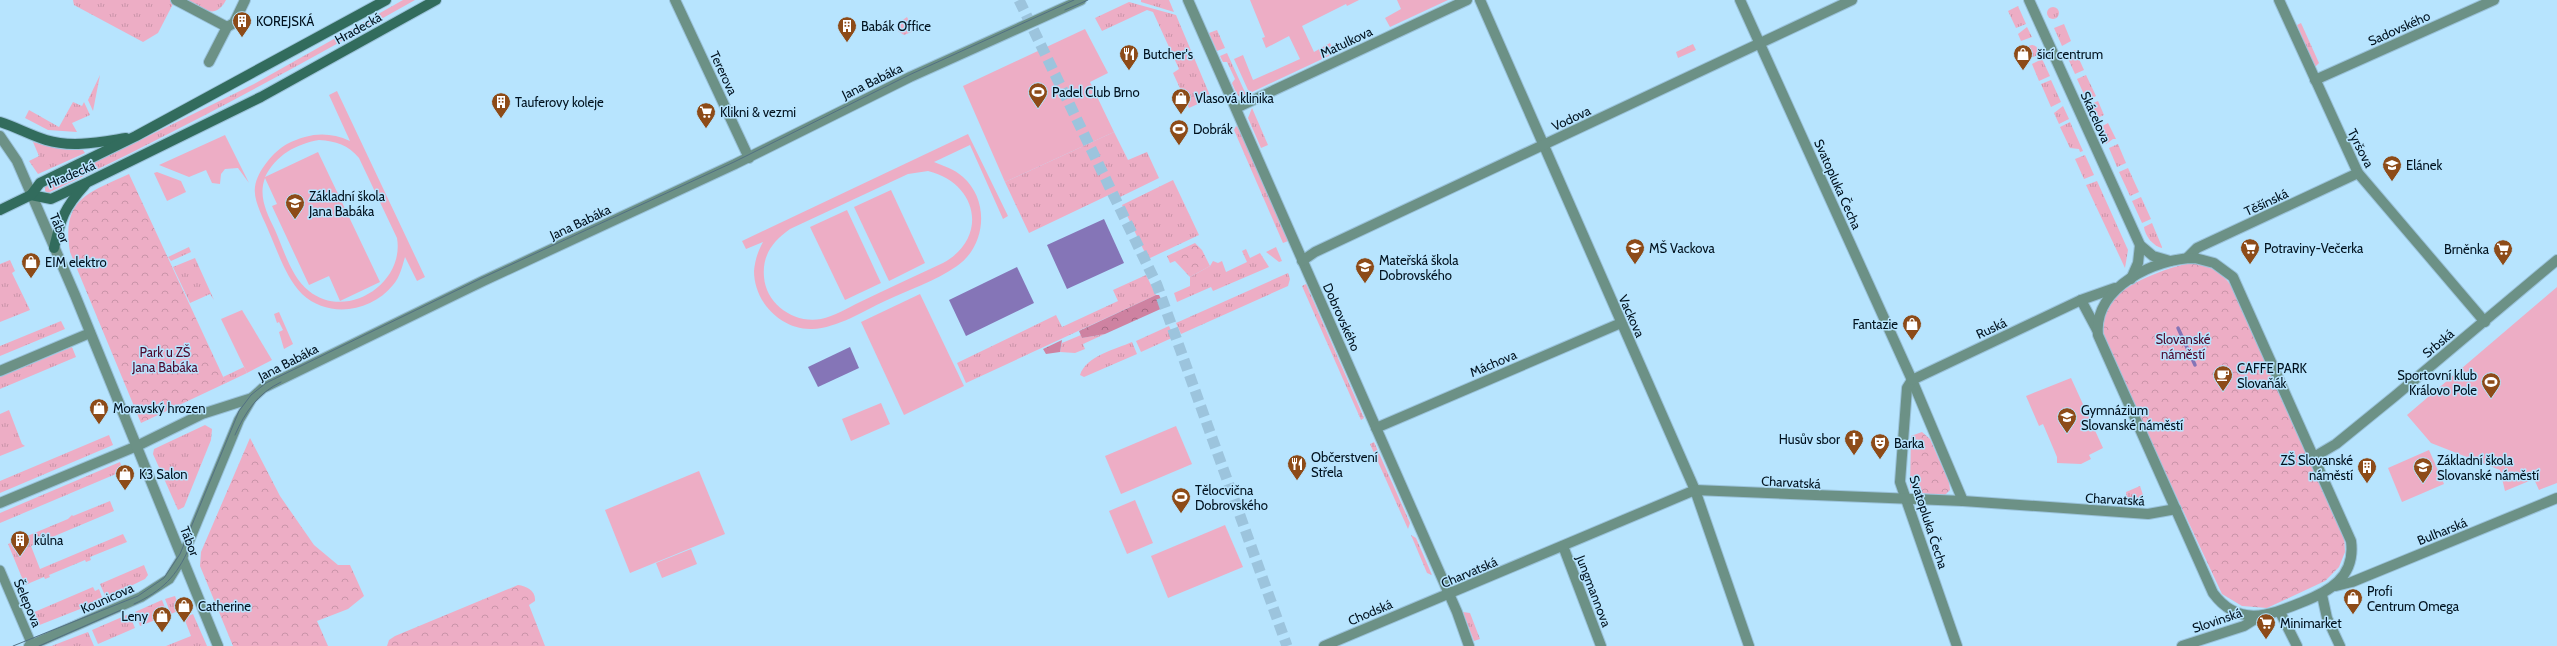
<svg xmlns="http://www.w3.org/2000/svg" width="2557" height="646" font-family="Cabin,sans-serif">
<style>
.grass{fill:url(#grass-tufts)}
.forest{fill:url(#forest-crowns)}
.park{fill:url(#park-crowns)}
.garden{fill:#edadc5;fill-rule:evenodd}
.water{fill:#8575b7}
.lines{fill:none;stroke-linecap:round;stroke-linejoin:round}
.stream{stroke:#8575b7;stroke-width:3.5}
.trunk-tunnel{stroke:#9cc4dd;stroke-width:11;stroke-dasharray:11 5.5;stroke-linecap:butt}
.pedestrian-casing{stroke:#9ac2da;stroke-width:11}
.minor-casing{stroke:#9ac2da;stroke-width:12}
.tertiary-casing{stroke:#9ac2da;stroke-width:12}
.secondary-casing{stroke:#9ac2da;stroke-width:12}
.pedestrian{stroke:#6c9186;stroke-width:9}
.minor{stroke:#6c9186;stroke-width:10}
.tertiary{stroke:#6c9186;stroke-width:10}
.secondary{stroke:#326c5d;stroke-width:10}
.tram{stroke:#527083;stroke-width:1}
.labels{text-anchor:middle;stroke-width:3;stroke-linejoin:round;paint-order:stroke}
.poi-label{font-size:13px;fill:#00121f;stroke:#b7e4fe;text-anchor:start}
.street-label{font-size:13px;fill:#00121f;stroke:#b7e4fe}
.park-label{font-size:13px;fill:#4e092d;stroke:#b7e4fe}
</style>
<defs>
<pattern id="grass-tufts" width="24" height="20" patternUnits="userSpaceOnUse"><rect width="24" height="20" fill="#edadc5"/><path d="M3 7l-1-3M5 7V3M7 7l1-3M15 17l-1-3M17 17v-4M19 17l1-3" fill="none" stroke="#c994a9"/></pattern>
<pattern id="forest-crowns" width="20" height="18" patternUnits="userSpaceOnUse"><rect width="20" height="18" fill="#ce82a1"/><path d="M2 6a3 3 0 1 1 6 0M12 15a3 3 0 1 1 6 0" fill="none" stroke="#a56983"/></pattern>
<pattern id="park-crowns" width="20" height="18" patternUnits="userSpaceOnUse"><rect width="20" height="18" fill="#edadc5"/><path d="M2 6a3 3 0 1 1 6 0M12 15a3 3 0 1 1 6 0" fill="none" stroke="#c994a9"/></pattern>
</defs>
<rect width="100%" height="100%" fill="#b7e4fe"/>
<!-- grass -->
<g class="grass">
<path d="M73 0H171L174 2 158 33 143 42 74 5Z"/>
<path d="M186 0H226C215 21 202 8 186 0Z"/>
<path d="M403 0H415C295 68 174 134 48 193L45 191V187L254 84Z"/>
<path d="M1141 0H1169L1174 12 1141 2Z"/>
<path d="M1129 2 1176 15 1211 98 1189 108 1173 73 1179 69 1153 12 1147 10 1102 31 1095 18Z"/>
<path d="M2018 6 2026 24 2016 28 2008 11Z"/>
<circle cx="2053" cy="13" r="6"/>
<path d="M907 17 914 31 904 35 898 31 897 24Z"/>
<path d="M2301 23 2319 63 2315 67 2297 25Z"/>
<path d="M2064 24 2071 41 2062 46 2054 28Z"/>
<path d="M2027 27 2032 37 2021 41 2018 34Z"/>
<path d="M1217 30 1225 48 1217 51 1209 33Z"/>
<path d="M1693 44 1696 50 1678 58 1676 52Z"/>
<circle cx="2032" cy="51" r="6"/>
<path d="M2075 50 2084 70 2075 74 2066 54Z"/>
<path d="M1227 53 1249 101C1238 99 1236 93 1232 83L1235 79 1227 62H1223L1220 56Z"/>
<path d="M2042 59 2050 76 2039 81 2032 64Z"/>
<path d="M100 75 93 111 88 100Z"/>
<path d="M2086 75 2096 96 2087 101 2077 79Z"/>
<path d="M2051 80 2061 102 2051 107 2041 84Z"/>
<path d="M2098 101 2104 115 2095 119 2089 105Z"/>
<path d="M73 102 82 106 84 102 90 115 72 123 77 132 48 130 25 118 29 110 59 127Z"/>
<path d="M2063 106 2069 119 2059 124 2054 113Z"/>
<path d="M1252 108 1268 145 1261 148 1248 118Z"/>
<path d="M2070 122 2083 151 2080 152 2079 149 2070 148 2060 127Z"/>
<path d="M2108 123 2116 139H2113L2106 144 2099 128Z"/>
<path d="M1236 126 1240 129 1288 241 1283 243 1234 130Z"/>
<path d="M1114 132 1128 160 1147 152 1159 178 1118 198 1115 192 1029 233 1005 182Z"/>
<path d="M33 142 62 149 83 150 85 153 38 174 29 161 39 156Z"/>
<path d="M2118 144 2126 163 2117 167 2109 148Z"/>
<path d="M2085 155 2094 175 2084 179 2075 159Z"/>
<path d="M2128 168 2139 192 2130 196 2119 172Z"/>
<path d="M1173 180 1199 235 1148 259 1122 205Z"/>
<path d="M2097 181 2128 250 2125 268 2086 185Z"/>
<path d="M2141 197 2151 219 2142 223 2132 201Z"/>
<path d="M2152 223 2162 247V248C2153 246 2145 236 2144 227Z"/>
<path d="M189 247 191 252 171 261 168 257Z"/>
<path d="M1276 247 1282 261 1279 262 1266 252Z"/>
<path d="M1246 249 1250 258 1260 253 1269 267 1213 291 1211 287 1177 302 1174 293 1190 286V277L1210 266 1213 261 1218 263 1222 261 1226 272 1247 262 1242 251Z"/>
<path d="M195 258 214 300 210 294 190 303 173 267Z"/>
<path d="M10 260 15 271 12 273 30 310 0 322V264Z"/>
<path d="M1288 273 1290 279 1288 286 1181 334 1176 323Z"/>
<path d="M1146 275 1156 295 966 383 957 363 1056 315 1062 327 1118 301 1113 290Z"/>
<path d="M1306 284 1364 418 1361 420 1302 286Z"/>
<path d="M61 321 65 329 0 356V346Z"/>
<path d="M1169 326 1174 337 1141 352 1136 341Z"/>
<path d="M1105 334 1083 344 1085 349 1075 353 1060 352 1062 343 1081 335 1082 338Z"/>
<path d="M1132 342 1137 354 1084 377 1080 375C1086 356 1116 349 1132 342Z"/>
<path d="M72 347 76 357 0 389V377Z"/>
<path d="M244 367 247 373 226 383 223 377Z"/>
<path d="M9 410 22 444 25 446 0 456V414Z"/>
<path d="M205 425 212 429 211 440 184 507 178 510 153 454 154 449Z"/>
<path d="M109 435 113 445 0 493V481Z"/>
<path d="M1374 442 1410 523 1408 529 1370 444Z"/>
<path d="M120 462 123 471 0 523V513Z"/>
<path d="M2140 486 2143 495 2140 501H2127L2126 492Z"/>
<path d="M110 501 114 511 31 546 40 569 123 534 127 542 90 557 91 560 86 562 85 560 49 575 50 577 45 579 44 577 25 585 8 544 68 519 72 515 73 516Z"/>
<path d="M1411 535 1416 538 1432 575 1427 573Z"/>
<path d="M144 565 148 575 145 579 106 598 100 584Z"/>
<path d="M93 587 95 591 99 589 103 600 37 626 32 613Z"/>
<path d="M175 596 180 610 171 614 165 599Z"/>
<path d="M162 600 168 615 140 626 135 612Z"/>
<path d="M1463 612 1470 613 1480 639 1474 641Z"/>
<path d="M129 614 135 628 98 644 92 630Z"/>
<path d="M193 614 207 646H166L191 636 184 618Z"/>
<path d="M88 632 94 646H52L54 645Z"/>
</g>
<!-- forest -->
<g class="forest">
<path d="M1156 295H1159L1165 307 1105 334 1082 338 1079 331Z"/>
<path d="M1062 340 1060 352 1046 354 1043 349Z"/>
</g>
<!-- park -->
<g class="park">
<path d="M129 174 226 383 141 423 70 252C61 199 88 193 129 174Z"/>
<path d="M1195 243 1202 250 1210 266 1190 277 1175 261 1170 263 1167 256Z"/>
<path d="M2192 263C2210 265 2222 272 2232 287L2344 534 2345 552 2339 567 2325 581 2267 608 2242 606 2222 594 2103 339C2102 328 2102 312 2109 303 2123 284 2170 266 2192 263Z"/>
<path d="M1922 432 1930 439 1949 482 1950 490 1945 495 1918 493 1910 488 1911 436Z"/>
<path d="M250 438 280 496 314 545 338 565H350L364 596 348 609 317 621 328 646H233L200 566 201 552Z"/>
<path d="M518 585C527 586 536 591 535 601L529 605 545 646H387L389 640 395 636Z"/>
</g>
<!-- garden -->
<g class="garden">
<path d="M1250 0H1359L1347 6 1346 4 1302 26 1314 52 1330 43 1335 53 1252 92 1248 90 1234 59 1243 55 1253 80 1300 59 1289 36 1266 48 1262 38 1265 37Z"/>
<path d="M1397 0H1448L1390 27 1385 18 1401 9Z"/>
<path d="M1085 29 1108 73 1090 82 1114 132 1005 182 963 86Z"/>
<path d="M337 91 425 277 417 281 405 257C402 267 400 277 393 285 371 312 329 319 302 294 286 278 278 252 269 232 264 219 253 201 255 187 257 171 274 151 287 144 309 133 328 131 350 141L329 95ZM319 140C336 141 348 145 359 158L397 238C405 284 346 321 309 291 291 277 284 250 275 230 267 214 258 196 265 178L277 204 272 206 309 285 329 276 340 301 380 282 318 152 265 177C276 155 296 144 319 140Z"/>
<path d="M968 134 1008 216 1003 219 970 145 934 162C944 166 954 169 963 177 990 201 986 246 957 266 936 281 908 290 885 301 863 311 838 328 812 329 781 330 754 302 754 271 755 260 758 251 763 242L746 249 742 241ZM928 171C978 183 989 238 943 263 915 276 887 289 860 302 848 308 834 316 821 319 794 324 766 304 764 277 762 255 773 241 790 229L908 174Z"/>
<path d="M225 135 249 183 238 168 225 169 221 174 220 184 212 183 206 170 189 177 159 165Z"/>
<path d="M157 172 181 181 186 192 167 201 154 173Z"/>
<path d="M891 190 925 263 889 281 854 207Z"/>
<path d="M847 210 881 283 845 300 810 227Z"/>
<path d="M2557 287V483L2539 490 2534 479 2505 491 2500 470 2431 443 2407 415Z"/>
<path d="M920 294 964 386 904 415 861 322Z"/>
<path d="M242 310 272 360 247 373 221 319Z"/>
<path d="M279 312 293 344 284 349 279 332 283 330 279 322 277 323 274 314Z"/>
<path d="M2071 378 2103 448 2089 455 2091 459 2081 464 2057 463V457L2043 424 2039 426 2026 396Z"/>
<path d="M881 403 890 424 851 441 842 419Z"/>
<path d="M1176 426 1192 464 1121 494 1105 456Z"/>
<path d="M2429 450 2444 484 2402 502 2388 468Z"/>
<path d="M699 471 725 534 630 573 605 510Z"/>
<path d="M1135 500 1153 543 1127 554 1109 511Z"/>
<path d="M1225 525 1243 567 1168 598 1151 556Z"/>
<path d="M691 549 697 564 662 578 656 563Z"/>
</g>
<!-- water -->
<g class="water">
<path d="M1104 219 1124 263 1067 289 1047 245Z"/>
<path d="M1017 267 1034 303 966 336 949 300Z"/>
<path d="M850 347 859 368 818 387 808 367Z"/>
</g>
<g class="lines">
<!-- stream -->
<path class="stream" d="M2178 328 2195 365"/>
<!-- trunk-tunnel -->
<path class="trunk-tunnel" d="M1019 0 1157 285 1287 646"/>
<defs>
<path id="pedestrian" d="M0 570 32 645"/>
<g id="minor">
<path d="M176 0 227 27"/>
<path d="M675 0 749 158"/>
<path d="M1188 0 1457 612 1469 646"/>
<path d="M1480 0 1695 490 1749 646"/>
<path d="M1740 0 1912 380 1963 501"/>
<path d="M2279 0 2358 173 2485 322"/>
<path d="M209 62 227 27 234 23 245 0"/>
<path d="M2315 80 2494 0"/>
<path d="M1236 108 1467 0"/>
<path d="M2187 258 2197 248 2358 173"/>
<path d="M1302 261 1315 252 1852 0"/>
<path d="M2081 300 2097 330"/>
<path d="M0 371 90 333"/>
<path d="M1912 380 1907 388 1900 482 1957 646"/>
<path d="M1912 380 2081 300 2115 288"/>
<path d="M1376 428 1621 323"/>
<path d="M2314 457 2336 444 2395 396 2557 260"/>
<path d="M0 503 137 446 202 414 252 398"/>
<path d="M1563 546 1601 646"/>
<path d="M2336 586 2352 582 2557 498"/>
<path d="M1324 646 1695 490 1963 501 2148 514 2176 509"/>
<path d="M2182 646 2244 626 2260 616"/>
</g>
<g id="tertiary">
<path d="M2029 0 2140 245 2153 256 2170 261"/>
<path d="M0 136 17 161 75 295 218 646"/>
<path d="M2195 258 2214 263 2233 277 2351 541C2356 577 2329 592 2300 603 2268 616 2238 627 2213 593L2098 335C2093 287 2156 258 2195 258Z"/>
<path d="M2131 279 2138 263 2140 245"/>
<path d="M2322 595 2327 618 2340 646"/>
<path d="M2280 612 2297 646"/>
<path d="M29 646 141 597 169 579 182 558 239 420 252 398 263 388 483 281 735 164 910 77 1081 0"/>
</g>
<g id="secondary">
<path d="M0 122C16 127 30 135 46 140 72 148 100 142 126 138"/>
<path d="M31 195 51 199 88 182 261 97 436 0"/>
<path d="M0 210 31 195 40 183 136 136 386 0"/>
<path d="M54 248C61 218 64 208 85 185"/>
</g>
</defs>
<!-- pedestrian casing -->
<use href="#pedestrian" class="pedestrian-casing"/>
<!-- minor casing -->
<use href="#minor" class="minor-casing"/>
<!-- tertiary casing -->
<use href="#tertiary" class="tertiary-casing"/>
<!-- secondary casing -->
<use href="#secondary" class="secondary-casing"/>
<!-- pedestrian -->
<use href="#pedestrian" class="pedestrian"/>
<!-- minor -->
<use href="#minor" class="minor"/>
<!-- tertiary -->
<use href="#tertiary" class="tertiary"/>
<!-- secondary -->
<use href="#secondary" class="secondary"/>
<!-- tram -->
<g class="tram">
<path d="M1065 10 1088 0"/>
<path d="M235 435C245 412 258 393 281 382"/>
<path d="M134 604C162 591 177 576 189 548"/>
<path d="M13 646 138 596 164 578 180 554 239 411 251 395 266 383 482 278 734 162 909 75 1074 0"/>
<path d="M39 646 121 610"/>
</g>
</g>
<!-- icons -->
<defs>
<symbol id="building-pin" viewBox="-11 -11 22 30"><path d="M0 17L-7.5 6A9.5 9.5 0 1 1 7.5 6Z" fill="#8d4b18" stroke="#b7e4fe"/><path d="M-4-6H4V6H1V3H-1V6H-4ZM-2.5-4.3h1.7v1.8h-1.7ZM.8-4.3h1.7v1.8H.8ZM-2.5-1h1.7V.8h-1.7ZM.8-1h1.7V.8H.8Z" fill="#fff"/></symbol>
<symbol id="restaurant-pin" viewBox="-11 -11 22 30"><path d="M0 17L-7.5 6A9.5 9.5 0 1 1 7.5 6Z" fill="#8d4b18" stroke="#b7e4fe"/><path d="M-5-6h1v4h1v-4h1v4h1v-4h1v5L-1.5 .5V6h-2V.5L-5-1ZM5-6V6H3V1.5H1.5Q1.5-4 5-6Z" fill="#fff"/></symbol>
<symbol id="shop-pin" viewBox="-11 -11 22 30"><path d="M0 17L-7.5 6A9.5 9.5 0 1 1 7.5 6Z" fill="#8d4b18" stroke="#b7e4fe"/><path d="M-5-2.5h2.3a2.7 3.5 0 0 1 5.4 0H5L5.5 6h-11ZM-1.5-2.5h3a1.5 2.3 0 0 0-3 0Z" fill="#fff"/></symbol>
<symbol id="stadium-pin" viewBox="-11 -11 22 30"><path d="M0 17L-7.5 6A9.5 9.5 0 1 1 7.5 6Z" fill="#8d4b18" stroke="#b7e4fe"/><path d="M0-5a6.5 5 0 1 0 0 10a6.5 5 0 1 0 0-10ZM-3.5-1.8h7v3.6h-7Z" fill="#fff"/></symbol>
<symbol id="supermarket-pin" viewBox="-11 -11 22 30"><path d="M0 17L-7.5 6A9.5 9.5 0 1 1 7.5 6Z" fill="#8d4b18" stroke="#b7e4fe"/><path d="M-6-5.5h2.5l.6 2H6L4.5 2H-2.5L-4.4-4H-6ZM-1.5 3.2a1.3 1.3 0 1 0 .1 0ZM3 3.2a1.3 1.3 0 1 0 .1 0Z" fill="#fff"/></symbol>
<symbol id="school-pin" viewBox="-11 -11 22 30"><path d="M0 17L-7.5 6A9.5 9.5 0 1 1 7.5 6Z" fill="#8d4b18" stroke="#b7e4fe"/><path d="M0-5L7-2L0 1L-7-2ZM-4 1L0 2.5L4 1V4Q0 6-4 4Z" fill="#fff"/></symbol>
<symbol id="cafe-pin" viewBox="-11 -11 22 30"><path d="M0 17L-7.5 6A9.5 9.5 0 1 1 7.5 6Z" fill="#8d4b18" stroke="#b7e4fe"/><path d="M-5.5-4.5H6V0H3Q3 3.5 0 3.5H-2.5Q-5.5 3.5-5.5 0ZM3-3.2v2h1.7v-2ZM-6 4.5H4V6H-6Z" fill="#fff"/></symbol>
<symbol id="university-pin" viewBox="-11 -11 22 30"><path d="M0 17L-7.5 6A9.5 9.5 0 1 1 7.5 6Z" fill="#8d4b18" stroke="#b7e4fe"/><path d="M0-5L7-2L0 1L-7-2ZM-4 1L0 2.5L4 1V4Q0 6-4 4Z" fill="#fff"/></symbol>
<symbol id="church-pin" viewBox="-11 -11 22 30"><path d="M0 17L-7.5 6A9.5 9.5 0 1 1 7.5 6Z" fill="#8d4b18" stroke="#b7e4fe"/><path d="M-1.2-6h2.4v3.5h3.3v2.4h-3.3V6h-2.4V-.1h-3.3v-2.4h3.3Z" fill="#fff"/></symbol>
<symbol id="theatre-pin" viewBox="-11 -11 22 30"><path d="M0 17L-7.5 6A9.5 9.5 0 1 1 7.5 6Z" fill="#8d4b18" stroke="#b7e4fe"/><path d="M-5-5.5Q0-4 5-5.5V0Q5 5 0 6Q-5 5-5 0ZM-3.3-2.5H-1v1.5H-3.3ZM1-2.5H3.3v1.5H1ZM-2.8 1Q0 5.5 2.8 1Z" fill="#fff"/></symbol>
</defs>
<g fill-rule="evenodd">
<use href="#building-pin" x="231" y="10" width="22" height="30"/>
<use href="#building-pin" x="836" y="15" width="22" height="30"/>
<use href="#restaurant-pin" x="1118" y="43" width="22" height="30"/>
<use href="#shop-pin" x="2012" y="43" width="22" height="30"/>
<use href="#stadium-pin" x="1027" y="81" width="22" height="30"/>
<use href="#shop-pin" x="1170" y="87" width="22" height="30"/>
<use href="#building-pin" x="490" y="91" width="22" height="30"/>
<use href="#supermarket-pin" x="695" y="101" width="22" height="30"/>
<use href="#stadium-pin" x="1168" y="118" width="22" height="30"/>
<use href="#school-pin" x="2381" y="154" width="22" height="30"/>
<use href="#school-pin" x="284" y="192" width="22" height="30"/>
<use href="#school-pin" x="1624" y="237" width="22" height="30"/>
<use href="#supermarket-pin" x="2239" y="237" width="22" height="30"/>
<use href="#supermarket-pin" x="2492" y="238" width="22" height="30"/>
<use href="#shop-pin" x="20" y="251" width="22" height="30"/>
<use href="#school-pin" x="1354" y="256" width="22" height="30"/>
<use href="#shop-pin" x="1901" y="313" width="22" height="30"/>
<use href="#cafe-pin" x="2212" y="364" width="22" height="30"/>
<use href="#stadium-pin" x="2480" y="371" width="22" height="30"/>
<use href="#shop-pin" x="88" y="397" width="22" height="30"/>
<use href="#university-pin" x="2056" y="406" width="22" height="30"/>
<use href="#church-pin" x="1843" y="428" width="22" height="30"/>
<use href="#theatre-pin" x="1869" y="432" width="22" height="30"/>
<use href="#restaurant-pin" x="1286" y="453" width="22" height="30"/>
<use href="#building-pin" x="2356" y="456" width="22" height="30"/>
<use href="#school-pin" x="2412" y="456" width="22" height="30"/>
<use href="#shop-pin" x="114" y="463" width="22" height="30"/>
<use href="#stadium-pin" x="1170" y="486" width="22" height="30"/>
<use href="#building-pin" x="9" y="529" width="22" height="30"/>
<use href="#shop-pin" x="2342" y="587" width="22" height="30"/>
<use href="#shop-pin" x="173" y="595" width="22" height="30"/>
<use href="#shop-pin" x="151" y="605" width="22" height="30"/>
<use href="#supermarket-pin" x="2255" y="612" width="22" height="30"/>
</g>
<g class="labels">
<!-- poi labels -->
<g class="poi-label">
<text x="256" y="26">KOREJSKÁ</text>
<text x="861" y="31">Babák Office</text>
<text x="1143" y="59">Butcher's</text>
<text x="2037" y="59">šicí centrum</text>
<text x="1052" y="97">Padel Club Brno</text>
<text x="1195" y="103">Vlasová klinika</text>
<text x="515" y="107">Tauferovy koleje</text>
<text x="720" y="117">Klikni &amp; vezmi</text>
<text x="1193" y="134">Dobrák</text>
<text x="2406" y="170">Elánek</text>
<text x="309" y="201">Základní škola<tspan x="309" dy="15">Jana Babáka</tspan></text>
<text x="1649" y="253">MŠ Vackova</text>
<text x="2264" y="253">Potraviny-Večerka</text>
<text x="2489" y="254" text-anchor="end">Brněnka</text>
<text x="1379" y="265">Mateřská škola<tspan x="1379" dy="15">Dobrovského</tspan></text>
<text x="45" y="267">EIM elektro</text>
<text x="1898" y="329" text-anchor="end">Fantazie</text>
<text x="2237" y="373">CAFFE PARK<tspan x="2237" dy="15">Slovaňák</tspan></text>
<text x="2477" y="380" text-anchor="end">Sportovní klub<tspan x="2477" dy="15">Královo Pole</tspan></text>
<text x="113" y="413">Moravský hrozen</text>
<text x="2081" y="415">Gymnázium<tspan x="2081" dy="15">Slovanské náměstí</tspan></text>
<text x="1840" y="444" text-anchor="end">Husův sbor</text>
<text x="1894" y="448">Barka</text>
<text x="1311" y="462">Občerstvení<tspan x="1311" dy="15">Střela</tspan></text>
<text x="2353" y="465" text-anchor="end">ZŠ Slovanské<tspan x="2353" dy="15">náměstí</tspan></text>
<text x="2437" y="465">Základní škola<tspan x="2437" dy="15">Slovanské náměstí</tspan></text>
<text x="139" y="479">K3 Salon</text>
<text x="1195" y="495">Tělocvična<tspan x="1195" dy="15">Dobrovského</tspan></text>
<text x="34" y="545">kůlna</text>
<text x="2367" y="596">Profi<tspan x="2367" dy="15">Centrum Omega</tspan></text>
<text x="198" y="611">Catherine</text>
<text x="148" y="621" text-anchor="end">Leny</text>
<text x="2280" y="628">Minimarket</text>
</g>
<!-- street labels -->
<g class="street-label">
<text transform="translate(358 28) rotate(-29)" y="5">Hradecká</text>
<text transform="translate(2399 28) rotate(-24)" y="5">Sadovského</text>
<text transform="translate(1346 42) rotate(-25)" y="5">Matulkova</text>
<text transform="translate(724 73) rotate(65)" y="5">Tererova</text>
<text transform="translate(872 81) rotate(-26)" y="5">Jana Babáka</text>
<text transform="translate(2096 117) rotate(66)" y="5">Skácelova</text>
<text transform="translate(1571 118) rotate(-25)" y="5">Vodova</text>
<text transform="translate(2361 148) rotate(63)" y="5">Tyršova</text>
<text transform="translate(71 174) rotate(-23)" y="5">Hradecká</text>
<text transform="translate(1838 184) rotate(66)" y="5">Svatopluka Čecha</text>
<text transform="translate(2266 202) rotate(-25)" y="5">Těšínská</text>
<text transform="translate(580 222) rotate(-25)" y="5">Jana Babáka</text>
<text transform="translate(60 228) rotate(67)" y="5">Tábor</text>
<text transform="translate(1632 316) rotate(66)" y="5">Vackova</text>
<text transform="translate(1342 317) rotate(66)" y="5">Dobrovského</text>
<text transform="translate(1991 328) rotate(-25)" y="5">Ruská</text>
<text transform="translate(2438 343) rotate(-40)" y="5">Srbská</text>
<text transform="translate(288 362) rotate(-27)" y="5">Jana Babáka</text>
<text transform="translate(1493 363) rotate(-23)" y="5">Máchova</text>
<text transform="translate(1791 482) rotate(3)" y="5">Charvatská</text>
<text transform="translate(2115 499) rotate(3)" y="5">Charvatská</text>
<text transform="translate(1929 522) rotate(72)" y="5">Svatopluka Čecha</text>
<text transform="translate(2442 531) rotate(-22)" y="5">Bulharská</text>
<text transform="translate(190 541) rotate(69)" y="5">Tábor</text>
<text transform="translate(1469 572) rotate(-23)" y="5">Charvatská</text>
<text transform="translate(1594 591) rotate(69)" y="5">Jungmannova</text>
<text transform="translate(107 598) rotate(-24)" y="5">Kounicova</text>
<text transform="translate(28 603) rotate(67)" y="5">Šelepova</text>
<text transform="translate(1370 612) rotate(-23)" y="5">Chodská</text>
<text transform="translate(2217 620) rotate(-19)" y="5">Slovinská</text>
</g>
<!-- park labels -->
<g class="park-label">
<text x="2183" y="344">Slovanské<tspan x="2183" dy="15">náměstí</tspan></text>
<text x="165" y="357">Park u ZŠ<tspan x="165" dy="15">Jana Babáka</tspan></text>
</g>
</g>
</svg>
